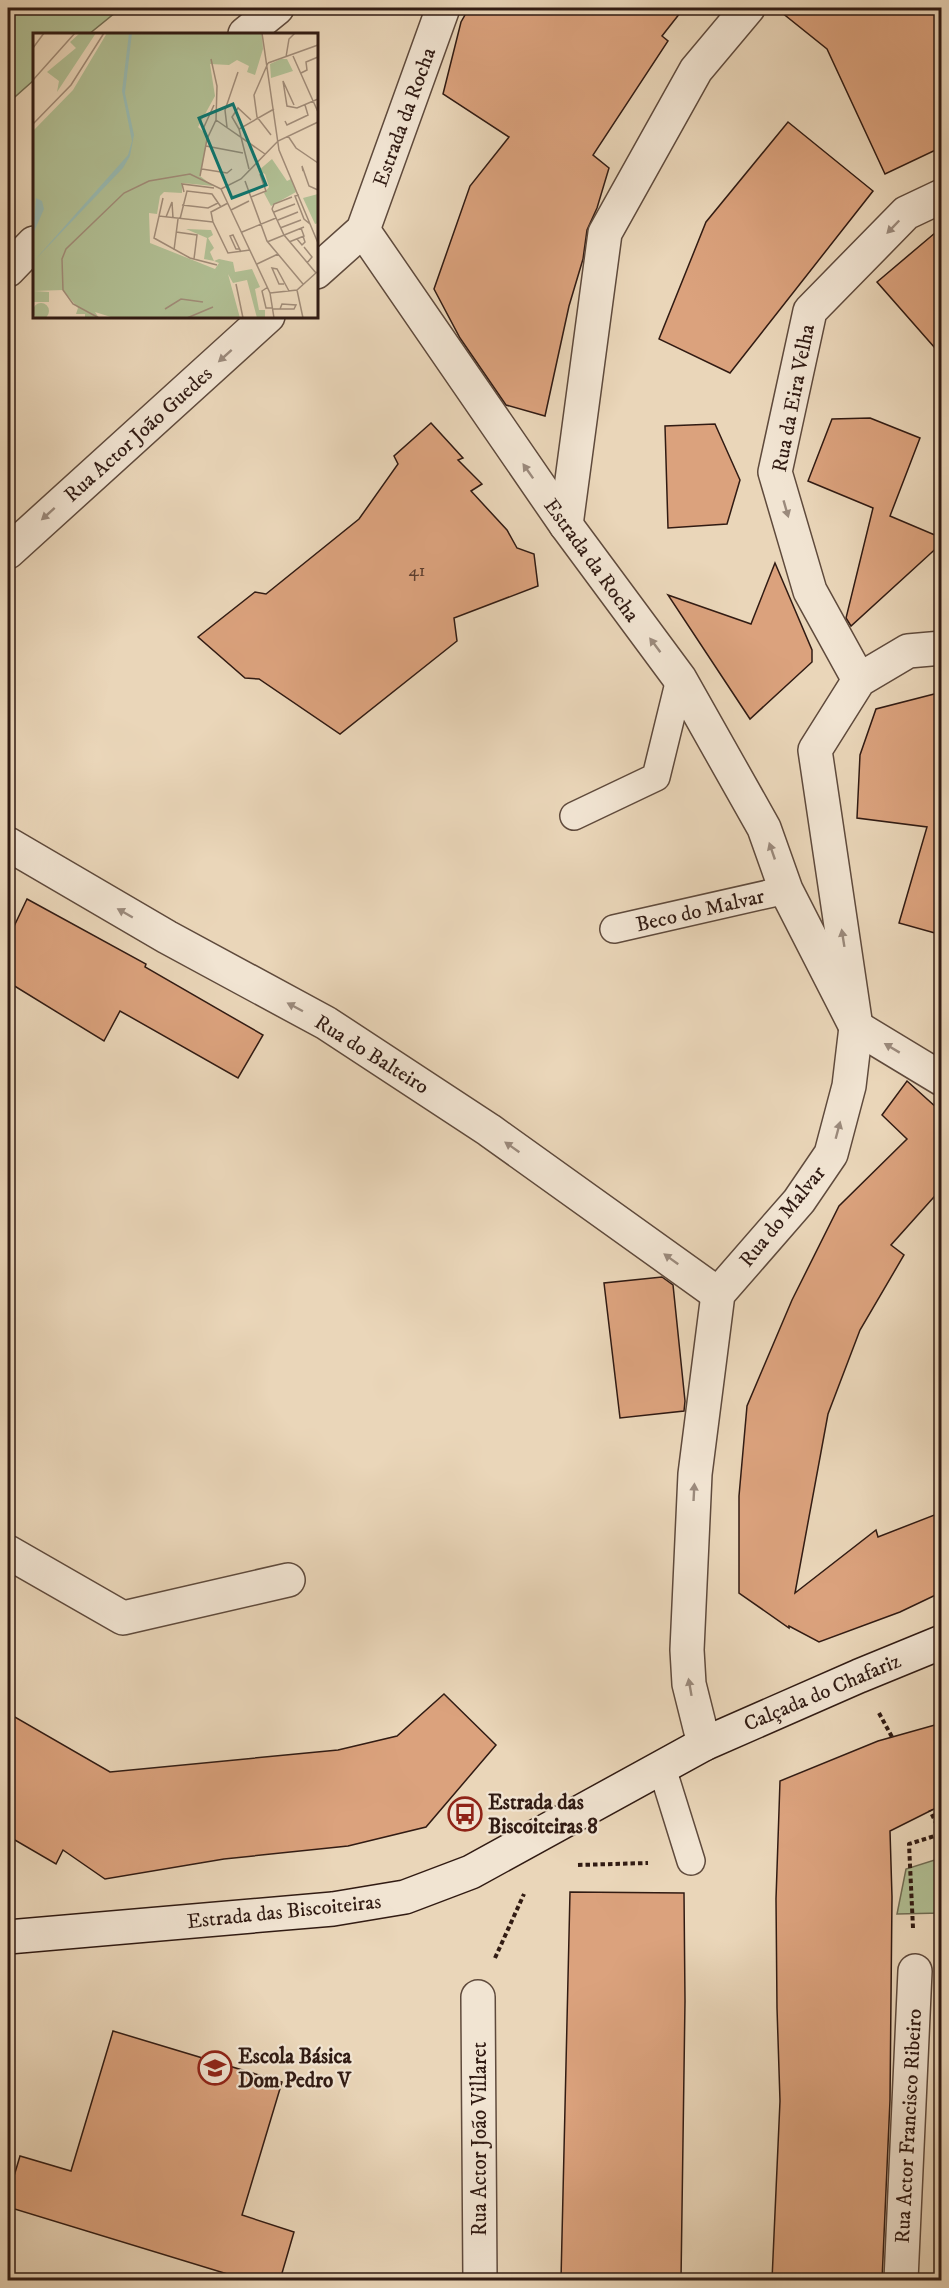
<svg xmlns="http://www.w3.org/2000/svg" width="949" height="2288" font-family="'IM FELL DW Pica',serif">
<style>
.green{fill:#b1bf94;stroke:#716d54;stroke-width:1.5}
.building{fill:#dba27d;stroke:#311b13;stroke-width:1.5}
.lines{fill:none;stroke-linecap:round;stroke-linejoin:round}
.lane-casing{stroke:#5f4a3c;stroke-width:30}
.street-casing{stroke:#5f4a3c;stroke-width:36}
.secondary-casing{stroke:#311b13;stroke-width:36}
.path{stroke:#311b13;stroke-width:4;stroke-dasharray:4.5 3;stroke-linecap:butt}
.lane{stroke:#f1e4d2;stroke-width:27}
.street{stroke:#f1e4d2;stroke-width:33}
.secondary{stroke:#f1e4d2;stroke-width:33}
.oneway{fill:#9b8a7c}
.labels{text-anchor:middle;stroke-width:4.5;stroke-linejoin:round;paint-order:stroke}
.number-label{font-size:18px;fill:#5c3d2e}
.street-label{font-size:21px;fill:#311b13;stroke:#f1e4d2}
.poi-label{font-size:21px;font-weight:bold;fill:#311b13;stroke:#f1e4d2;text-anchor:start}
.inset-road{fill:none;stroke:#a08b77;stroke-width:1.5}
.view{fill:#0f766e;fill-opacity:0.15;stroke:#0f766e;stroke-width:3}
.inset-edge{fill:none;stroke:#311b13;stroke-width:3}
</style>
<rect width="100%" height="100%" fill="#ead6b9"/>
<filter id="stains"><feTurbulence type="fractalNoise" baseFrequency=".00333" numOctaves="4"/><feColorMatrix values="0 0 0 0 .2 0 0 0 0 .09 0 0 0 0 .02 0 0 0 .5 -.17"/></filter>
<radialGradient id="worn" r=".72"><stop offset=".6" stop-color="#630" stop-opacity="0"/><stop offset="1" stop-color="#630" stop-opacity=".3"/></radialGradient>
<!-- green -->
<g class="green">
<path d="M8 8H121L89 34H34V80L8 103Z"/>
<path d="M941 1858V1913L897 1914 906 1869Z"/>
</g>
<!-- building -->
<g class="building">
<path d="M469 8H684L662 36 668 41 593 155 609 168 597 208 587 230 583 259 569 306 545 416 506 405 460 338 434 289 470 186 509 137 443 94 461 22Z"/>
<path d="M776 8H942V147L885 174 827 49Z"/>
<path d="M788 122 873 191 730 373 659 339 706 222Z"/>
<path d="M942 227V356L877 282Z"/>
<path d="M870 418 920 438 890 516 942 538V543L851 626 846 618 873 508 808 481 832 419Z"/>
<path d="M431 423 463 458 458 460 482 484 471 491 507 530 517 548 534 554 538 586 454 618 457 641 340 734 259 679 245 678 198 637 255 592 266 594 359 519 398 464 394 456Z"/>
<path d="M715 424 740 480 727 524 668 528 665 426Z"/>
<path d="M775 563 812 650V662L750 719 668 595 751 624Z"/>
<path d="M942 692V935L899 923 927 827 857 818 860 755 876 709Z"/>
<path d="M27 899 146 964 145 967 263 1035 238 1078 120 1011 104 1041 8 982V939Z"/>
<path d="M907 1081 937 1108 942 1104V1188L891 1245 904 1255 860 1330 828 1414 795 1593 876 1530 878 1537 942 1512V1592L900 1612 819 1642 789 1626V1628L739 1593V1496L747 1406 792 1300 839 1206 907 1139 882 1115Z"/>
<path d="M662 1277 673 1285 685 1401 684 1411 620 1418 604 1283Z"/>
<path d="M444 1694 496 1745 426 1827 348 1846 224 1859 105 1879 63 1850 56 1864 8 1836V1713L110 1772 338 1750 397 1736Z"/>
<path d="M942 1723V1805L890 1831 892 1897 890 2100 882 2280H772L780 2101 777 2008 776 1899 780 1781 878 1741Z"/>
<path d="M570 1892 684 1893 685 2001 681 2280H561Z"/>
<path d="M113 2031 282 2082 242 2215 294 2232 280 2280H247L8 2207V2196L20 2156 71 2171Z"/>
</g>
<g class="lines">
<defs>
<g id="lane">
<path d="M574 816 656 777 680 679"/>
<path d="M614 929 786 890"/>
<path d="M662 1768 691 1861"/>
</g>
<g id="street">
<path d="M245 34 277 8"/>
<path d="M363 230 566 525 680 679 764 828 786 890 856 1027 942 1079"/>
<path d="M8 270 34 243"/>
<path d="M316 272 363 230 443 8"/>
<path d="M566 525 605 233 696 70 748 8"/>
<path d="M8 552 268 316"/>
<path d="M859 680 810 591 775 472 810 311 906 213 942 196"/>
<path d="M8 844 167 937 326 1023 489 1130 718 1294"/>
<path d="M8 1552 123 1618 288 1580"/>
<path d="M704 1744 689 1684 687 1650 695 1474 718 1294 799 1201 831 1154 849 1086 856 1027 815 750 859 680 908 651 942 648"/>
<path d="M478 1997 480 2280"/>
<path d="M901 2280 915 1971"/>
</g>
<path id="secondary" d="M8 1937 333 1909 405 1897 471 1872 704 1744 859 1676 942 1642"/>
</defs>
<!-- lane casing -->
<use href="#lane" class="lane-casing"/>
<!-- street casing -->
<use href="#street" class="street-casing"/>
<!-- secondary casing -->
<use href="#secondary" class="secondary-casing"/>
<!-- path -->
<g class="path">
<path d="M879 1713 892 1737"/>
<path d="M578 1865 648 1863"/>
<path d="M913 1928 909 1844 941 1834 930 1810"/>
<path d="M495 1958 524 1894"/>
</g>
<!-- lane -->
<use href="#lane" class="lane"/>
<!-- street -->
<use href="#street" class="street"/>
<!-- secondary -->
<use href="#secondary" class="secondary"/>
</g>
<!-- one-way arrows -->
<defs><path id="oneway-solid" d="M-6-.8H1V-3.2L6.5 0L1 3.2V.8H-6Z" transform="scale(1.5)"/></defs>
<g class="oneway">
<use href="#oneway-solid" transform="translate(893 227) rotate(134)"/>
<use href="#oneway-solid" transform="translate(225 356) rotate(138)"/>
<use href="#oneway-solid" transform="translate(528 471) rotate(-125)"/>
<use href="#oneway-solid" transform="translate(786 509) rotate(74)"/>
<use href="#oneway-solid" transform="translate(48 514) rotate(138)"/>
<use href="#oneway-solid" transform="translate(655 645) rotate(-127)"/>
<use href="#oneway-solid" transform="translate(772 851) rotate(-109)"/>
<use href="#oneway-solid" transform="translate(125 913) rotate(-150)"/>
<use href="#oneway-solid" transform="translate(843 938) rotate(-99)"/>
<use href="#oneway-solid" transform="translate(295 1007) rotate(-152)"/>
<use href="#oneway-solid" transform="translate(892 1048) rotate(-149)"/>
<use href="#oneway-solid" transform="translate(838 1130) rotate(-75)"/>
<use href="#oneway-solid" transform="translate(512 1147) rotate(-145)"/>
<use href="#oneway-solid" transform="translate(671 1259) rotate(-144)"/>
<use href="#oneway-solid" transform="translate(694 1492) rotate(-87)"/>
<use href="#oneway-solid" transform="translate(690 1687) rotate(-100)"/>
</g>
<!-- icons -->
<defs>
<symbol id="bus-ring" viewBox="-11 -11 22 22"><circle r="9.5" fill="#f1e4d2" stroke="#8f2418" stroke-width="1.5"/><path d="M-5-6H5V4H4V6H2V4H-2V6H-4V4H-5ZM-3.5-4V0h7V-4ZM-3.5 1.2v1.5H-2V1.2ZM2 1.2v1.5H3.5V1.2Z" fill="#8f2418"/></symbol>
<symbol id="school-ring" viewBox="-11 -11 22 22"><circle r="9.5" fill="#f1e4d2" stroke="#8f2418" stroke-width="1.5"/><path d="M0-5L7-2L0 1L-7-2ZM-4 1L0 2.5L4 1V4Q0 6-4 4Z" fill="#8f2418"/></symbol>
</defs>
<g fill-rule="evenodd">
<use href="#bus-ring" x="446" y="1795" width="38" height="38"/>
<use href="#school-ring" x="196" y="2049" width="38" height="38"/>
</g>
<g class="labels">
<!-- number labels -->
<g class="number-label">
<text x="417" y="576">41</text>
</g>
<!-- street labels -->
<g class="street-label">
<text transform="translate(404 117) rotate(-70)" y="7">Estrada da Rocha</text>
<text transform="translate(793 398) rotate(-79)" y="7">Rua da Eira Velha</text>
<text transform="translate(138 434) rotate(-42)" y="7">Rua Actor João Guedes</text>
<text transform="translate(592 560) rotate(54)" y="7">Estrada da Rocha</text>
<text transform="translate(700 910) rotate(-13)" y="7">Beco do Malvar</text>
<text transform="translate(372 1054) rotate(32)" y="7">Rua do Balteiro</text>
<text transform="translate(782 1216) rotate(-51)" y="7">Rua do Malvar</text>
<text transform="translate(822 1692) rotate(-23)" y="7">Calçada do Chafariz</text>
<text transform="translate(284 1911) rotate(-6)" y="7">Estrada das Biscoiteiras</text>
<text transform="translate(908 2126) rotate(-87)" y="7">Rua Actor Francisco Ribeiro</text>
<text transform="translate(479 2139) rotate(-90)" y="7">Rua Actor João Villaret</text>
</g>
<!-- poi labels -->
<g class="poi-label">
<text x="488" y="1809">Estrada das<tspan x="488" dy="24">Biscoiteiras 8</tspan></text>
<text x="238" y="2063">Escola Básica<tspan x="238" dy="24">Dom Pedro V</tspan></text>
</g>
</g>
<!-- overview -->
<g transform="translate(33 33)">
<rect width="285" height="285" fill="#ead6b9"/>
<path d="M47 0H63L24 59 26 48 14 39 43 15 37 9ZM74 0H229L230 16 222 42 214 39 216 33 204 27 196 32 177 31 182 63 165 94 175 103 167 143 180 153 149 150V160L131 159 127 163 124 181 116 180 117 210 182 236 186 230 181 228 186 226 200 229 202 239 219 236 227 254 222 256 226 277H232V285H224L214 247 200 250 195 241 207 285H81L62 279 66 285H52V281H43L45 275 30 257 1 258 16 259V269H0V98L40 57ZM248 26H254L260 38 238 45 237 31ZM239 126 254 148 258 146 263 159 238 173 231 160 236 154 232 141 225 138ZM285 161V190L282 191 270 165ZM153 196 178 197 180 202 175 205 181 215 177 219 181 228 171 226 174 205ZM0 278a8 8 0 1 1 16 0a8 8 0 1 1-16 0Z" fill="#b1bf94"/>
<path d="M96 0H99L92 60 101 102 97 123 90 135 0 229 95 122 99 108 89 58ZM3 165 9 168 11 176 0 201Z" fill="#98b9b0"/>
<path class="inset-road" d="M229 0 246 117 285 210M0 15 11 0M260 23 285 79M253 24 256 6 262 0M235 30 221 62 224 84 238 102M235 30 285 12M268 40 274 37 273 29 285 24M0 47 42 0M261 72 250 48 254 73 264 75 285 66M183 87 232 121M252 88 254 92 275 82 272 72M0 91 38 52 71 0M194 94 192 77 205 39M170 96 181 72M206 96 199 84 205 75 218 87M255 103 263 115 285 130M173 113 210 120M169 136 194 140 199 136M216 136 206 96 241 76M270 138 269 133 276 153 285 157M167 143 174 106 183 87 184 53 178 26M212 148 234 208 270 251M188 156 237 260 241 285M188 156 208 146 245 108 285 89M151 159 149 151 181 155M266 162 262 163 271 186 277 191M218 164 233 158 227 141M195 170 178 179 180 189 195 220 217 217M149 172 175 175 185 170M239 176 251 202 283 240M239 176 241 171 259 164M198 177 216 168M241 179 262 171M126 183 130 165M133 184 139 169 140 185M147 186 154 158 179 161 188 174M245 187 265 179M180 189 126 183 121 205 157 225 184 232M247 195 268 187M143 199 164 202 161 226M209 199 243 185M264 206 269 212 272 209 270 203M234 209 271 194M256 209 271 203 268 195M271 214 279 224 274 230M206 216H203L197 203 200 202 208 219M141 217 145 186M224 231 245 221M203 251 210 285M251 251H246L239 235 244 236 256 258M235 254 229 258 233 275H240M264 257 270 285M237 260 264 257 284 239M132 276 148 266 170 269M240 276H261L263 272 249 271 247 276M66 285 40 271 30 257 29 226 33 216 91 160 116 148 157 141 188 156M154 285 180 274"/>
<path class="view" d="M200 71 233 152 199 165 166 85Z"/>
<rect width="285" height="285" class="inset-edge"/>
</g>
<!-- margin -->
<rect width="949" height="2288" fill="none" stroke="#ead6b9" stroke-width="30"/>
<rect x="9" y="9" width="931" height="2270" fill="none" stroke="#311b13" stroke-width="3"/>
<rect x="15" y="15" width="919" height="2258" fill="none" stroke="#311b13" stroke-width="1.5"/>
<rect width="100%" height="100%" filter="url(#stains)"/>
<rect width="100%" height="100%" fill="url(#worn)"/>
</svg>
